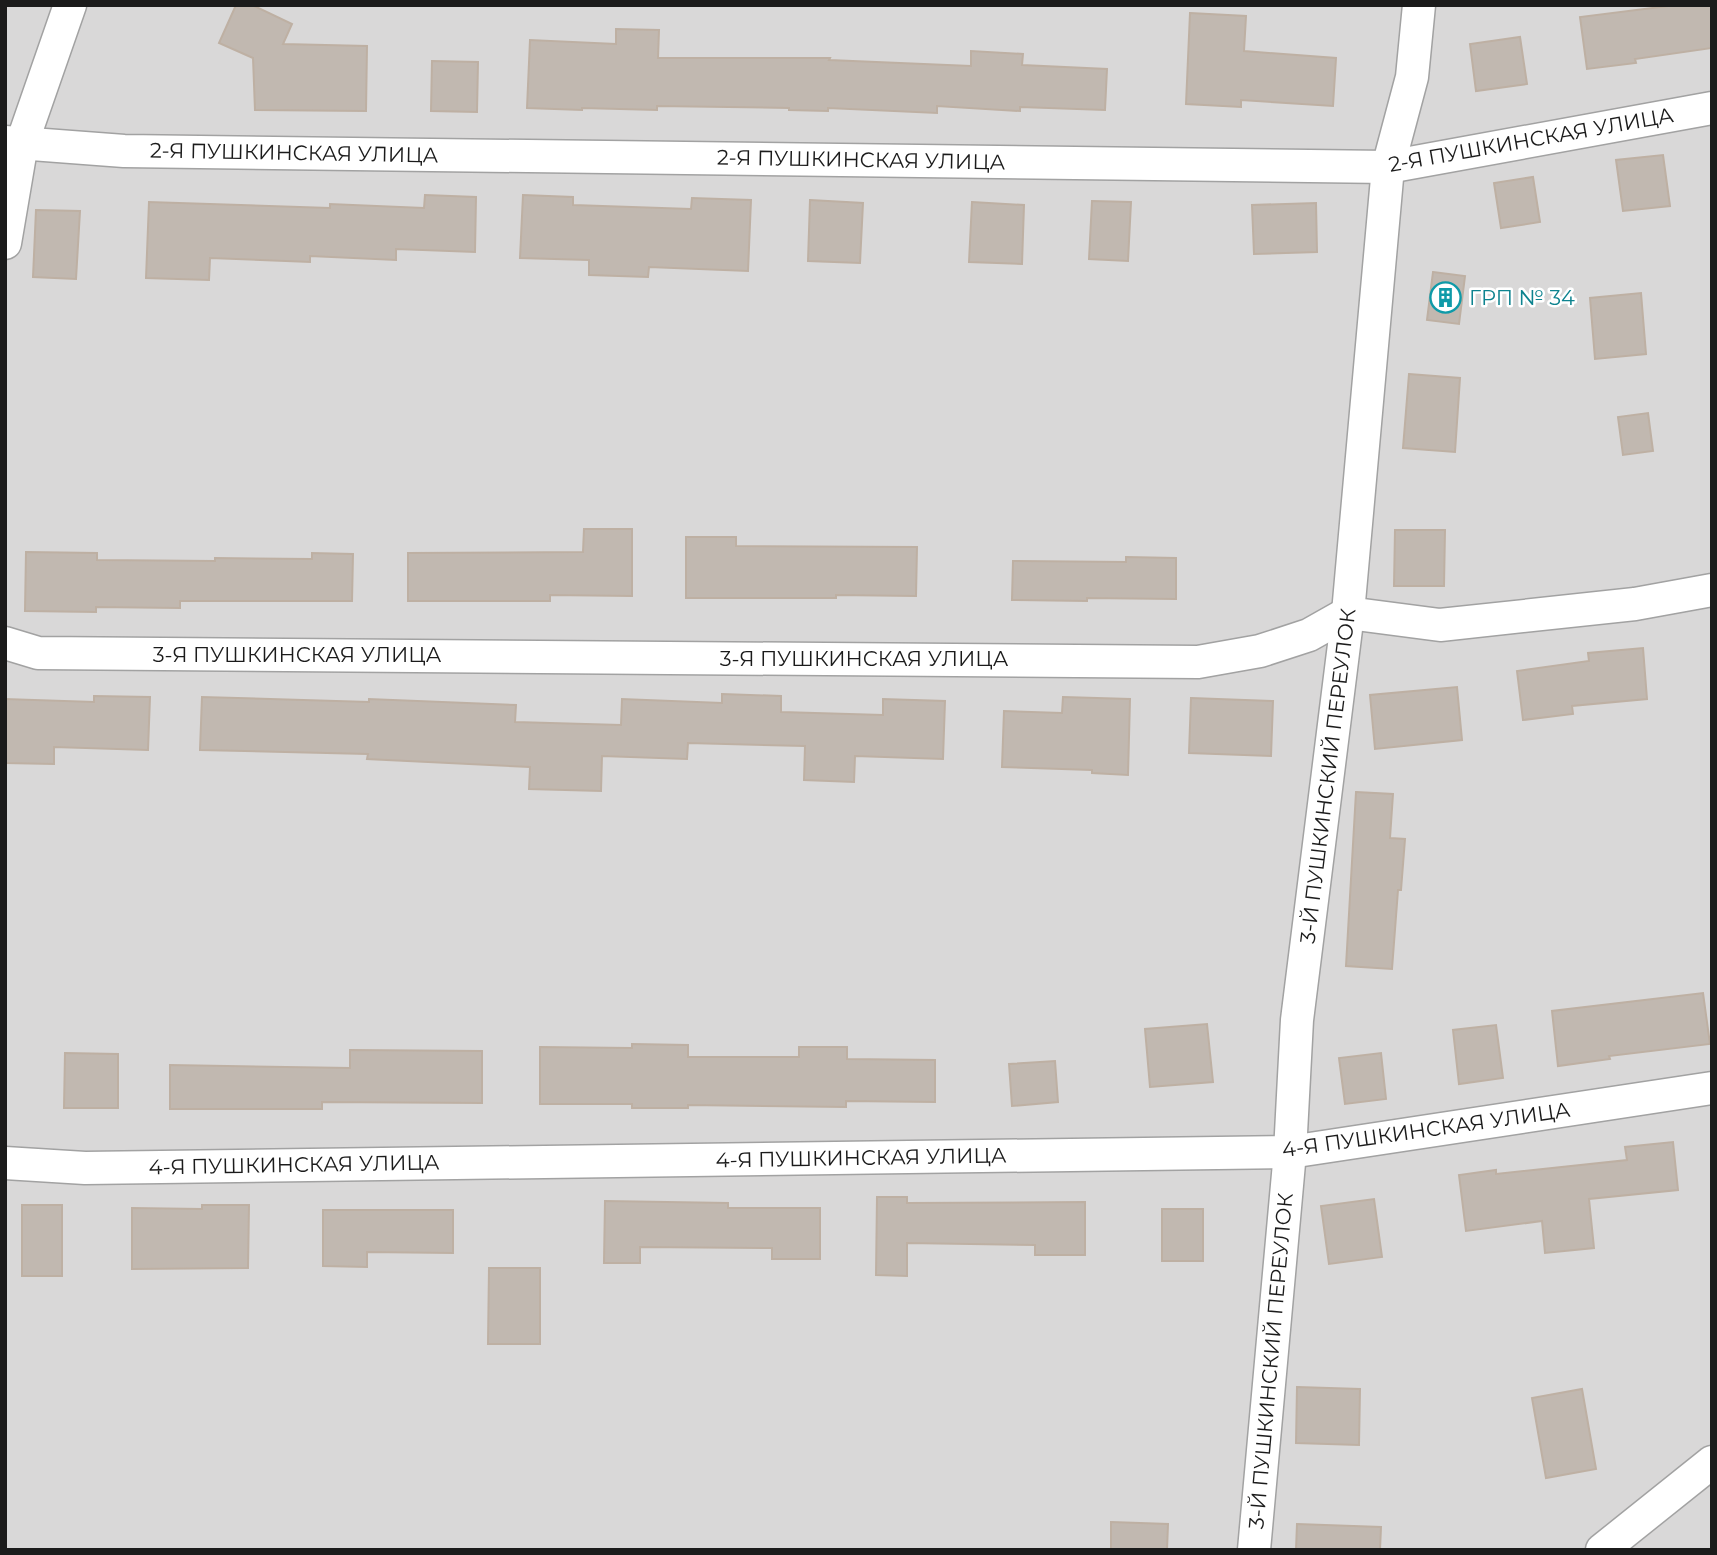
<svg xmlns="http://www.w3.org/2000/svg" width="1717" height="1555" font-family="Montserrat,sans-serif">
<style>
.residential{fill:#d9d8d8}
.building{fill:#c1b8b0;stroke:#beb0a3;stroke-width:2}
.lines{fill:none;stroke-linecap:round;stroke-linejoin:round}
.minor-casing{stroke:#a2a2a2;stroke-width:35}
.minor{stroke:#fff;stroke-width:32}
.labels{text-anchor:middle;stroke-width:5;stroke-linejoin:round;paint-order:stroke}
.street-label{font-size:21px;fill:#1b1b1b;stroke:#fff}
.culture-label{font-size:21px;fill:#0d838f;stroke:#fff;text-anchor:start}
</style>
<rect width="100%" height="100%" fill="#ede9e0"/>
<!-- residential -->
<rect class="residential" x="5" y="5" width="1707" height="1545"/>
<!-- building -->
<g class="building">
<path d="M236 5H252L292 24 283 44 367 46 366 111 255 110 253 58 219 43Z"/>
<path d="M1676 5H1712V48L1635 59 1636 63 1587 69 1580 17Z"/>
<path d="M1190 13 1246 16 1244 51 1336 58 1333 106 1241 100V107L1186 104Z"/>
<path d="M616 29 659 30 658 58H830L829 60 971 66V51L1023 54 1022 65 1107 69 1105 110 1020 107V111L937 106V113L828 108V111L789 110V108L657 106V110L582 108V110L527 108 530 40 616 44Z"/>
<path d="M1520 37 1527 84 1476 91 1470 44Z"/>
<path d="M432 61 478 62 477 112 431 111Z"/>
<path d="M1663 155 1670 206 1623 211 1616 160Z"/>
<path d="M1533 177 1540 222 1501 228 1494 183Z"/>
<path d="M425 195 476 197 475 252 396 249V260L310 256V262L210 258 209 280 146 278 149 202 330 208V204L424 208Z"/>
<path d="M523 195 573 197V205L691 209 692 198 751 200 748 271 649 267 648 277 589 275V260L520 258Z"/>
<path d="M810 200 863 203 860 263 808 261Z"/>
<path d="M1092 201 1131 202 1128 261 1089 259Z"/>
<path d="M972 202 1024 205 1022 264 969 262Z"/>
<path d="M1316 203 1317 252 1254 254 1252 205Z"/>
<path d="M36 210 80 211 76 279 33 277Z"/>
<path d="M1433 272 1465 276 1459 324 1427 320Z"/>
<path d="M1641 293 1646 354 1595 359 1590 298Z"/>
<path d="M1409 374 1460 378 1455 452 1403 448Z"/>
<path d="M1648 413 1653 451 1623 455 1618 417Z"/>
<path d="M584 529H632V596L550 595V601H408V553L583 552Z"/>
<path d="M1395 530H1445L1444 586H1394Z"/>
<path d="M686 537H736V546L917 547 916 596 836 595V598H686Z"/>
<path d="M26 552 97 553V560L215 561V558L312 559V553L353 554 352 601H180V608L96 607V612L25 611Z"/>
<path d="M1126 557 1176 558V599L1087 598V601L1012 600 1013 561 1126 562Z"/>
<path d="M1643 648 1647 699 1572 706 1573 714 1523 720 1517 671 1589 661 1588 653Z"/>
<path d="M1457 687 1462 740 1375 749 1370 695Z"/>
<path d="M722 694 781 696V712L883 715V699L945 701 943 759 855 756 854 782 804 780 805 746 688 743 687 759 602 756 601 791 529 789 530 767 367 759 368 754 200 750 202 697 369 702V699L516 705 515 722 621 725 622 699 722 703Z"/>
<path d="M94 696 150 697 148 750 54 747V764L5 763V699L94 702Z"/>
<path d="M1063 697 1130 699 1128 775 1092 773V770L1002 767 1004 711 1062 713Z"/>
<path d="M1191 698 1273 701 1271 756 1189 753Z"/>
<path d="M1356 792 1393 794 1390 838 1405 839 1401 890H1398L1392 969 1346 966Z"/>
<path d="M1703 993 1710 1044 1609 1056 1610 1059 1558 1066 1552 1011Z"/>
<path d="M1207 1024 1213 1082 1150 1087 1145 1029Z"/>
<path d="M1496 1025 1503 1078 1459 1084 1453 1030Z"/>
<path d="M632 1044 688 1045V1057H799V1047H847V1059L935 1060V1102L846 1101V1107L688 1105V1108H632V1104H540V1047L632 1048Z"/>
<path d="M350 1050 482 1051V1103L322 1102V1109H170V1065L350 1068Z"/>
<path d="M65 1053 118 1054V1108H64Z"/>
<path d="M1381 1053 1386 1099 1345 1104 1339 1058Z"/>
<path d="M1055 1061 1058 1102 1012 1106 1009 1064Z"/>
<path d="M1673 1142 1678 1190 1589 1199 1594 1248 1545 1253 1542 1221 1466 1231 1459 1175 1496 1170V1174L1627 1160 1625 1147Z"/>
<path d="M877 1197H907V1203L1085 1202V1255H1035V1245L907 1243V1276L876 1275Z"/>
<path d="M1374 1199 1382 1257 1329 1264 1321 1206Z"/>
<path d="M605 1201 728 1203V1208H820V1259H772V1248L640 1247V1263H604Z"/>
<rect x="22" y="1205" width="40" height="71"/>
<path d="M202 1205H249L248 1268 132 1269V1208L202 1209Z"/>
<rect x="1162" y="1209" width="41" height="52"/>
<path d="M323 1210H453V1253L367 1252V1267L323 1266Z"/>
<path d="M489 1268H540V1344H488Z"/>
<path d="M1297 1387 1360 1389 1359 1445 1296 1443Z"/>
<path d="M1582 1389 1596 1469 1546 1478 1532 1398Z"/>
<path d="M1111 1522 1168 1524 1167 1550H1111Z"/>
<path d="M1297 1524 1381 1527 1380 1550H1296Z"/>
</g>
<g class="lines">
<defs>
<g id="minor">
<path d="M5 142 124 151 1388 167 1712 108"/>
<path d="M5 243 22 143 70 5"/>
<path d="M5 643 38 653 1198 662 1260 651 1309 635 1348 613 1440 625 1635 604 1712 590"/>
<path d="M5 1163 85 1168 1290 1152 1712 1088"/>
<path d="M1254 1550 1290 1152 1297 1020 1348 613 1388 167 1412 77 1419 5"/>
<path d="M1602 1550 1712 1462"/>
</g>
</defs>
<!-- minor casing -->
<use href="#minor" class="minor-casing"/>
<!-- minor -->
<use href="#minor" class="minor"/>
</g>
<!-- icons -->
<defs>
<symbol id="building-ring" viewBox="-11 -11 22 22"><circle r="9.5" fill="#fff" stroke="#0f9aa8" stroke-width="1.5"/><path d="M-4-6H4V6H1V3H-1V6H-4ZM-2.5-4.3h1.7v1.8h-1.7ZM.8-4.3h1.7v1.8H.8ZM-2.5-1h1.7V.8h-1.7ZM.8-1h1.7V.8H.8Z" fill="#0f9aa8"/></symbol>
</defs>
<g fill-rule="evenodd">
<use href="#building-ring" x="1428" y="280" width="35" height="35"/>
</g>
<g class="labels">
<!-- street labels -->
<g class="street-label">
<text transform="translate(1531 140) rotate(-10)" y="7">2-Я ПУШКИНСКАЯ УЛИЦА</text>
<text transform="translate(294 153) rotate(1)" y="7">2-Я ПУШКИНСКАЯ УЛИЦА</text>
<text transform="translate(861 160) rotate(1)" y="7">2-Я ПУШКИНСКАЯ УЛИЦА</text>
<text x="297" y="662">3-Я ПУШКИНСКАЯ УЛИЦА</text>
<text x="864" y="666">3-Я ПУШКИНСКАЯ УЛИЦА</text>
<text transform="translate(1328 776) rotate(-83)" y="7">3-Й ПУШКИНСКИЙ ПЕРЕУЛОК</text>
<text transform="translate(1426 1130) rotate(-8)" y="7">4-Я ПУШКИНСКАЯ УЛИЦА</text>
<text transform="translate(861 1158) rotate(-1)" y="7">4-Я ПУШКИНСКАЯ УЛИЦА</text>
<text transform="translate(294 1165) rotate(-1)" y="7">4-Я ПУШКИНСКАЯ УЛИЦА</text>
<text transform="translate(1271 1361) rotate(-85)" y="7">3-Й ПУШКИНСКИЙ ПЕРЕУЛОК</text>
</g>
<!-- culture labels -->
<g class="culture-label">
<text x="1469" y="305">ГРП № 34</text>
</g>
</g>
<!-- border -->
<rect width="1717" height="1555" fill="none" stroke="#1b1b1b" stroke-width="14"/>
</svg>
